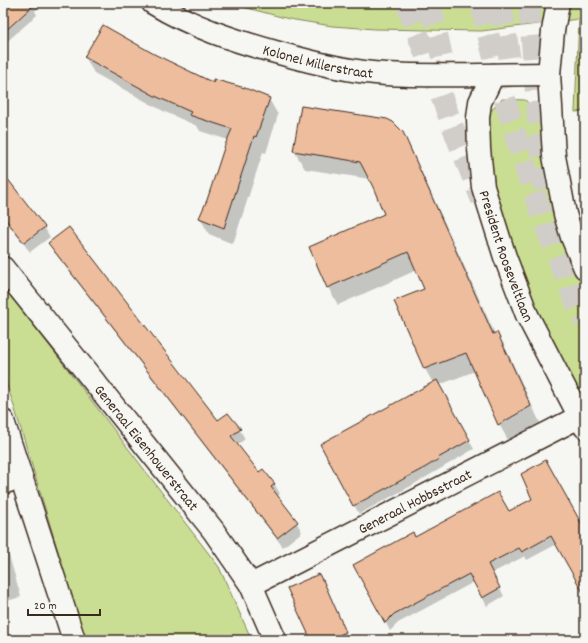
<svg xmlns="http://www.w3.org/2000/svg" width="588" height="643" font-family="Dekko,sans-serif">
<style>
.green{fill:#cade93;stroke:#828458}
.shadow{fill:#0003}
.building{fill:#eebd9e;stroke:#3b2a1e}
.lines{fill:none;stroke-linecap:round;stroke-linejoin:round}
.highway-tunnel{stroke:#d1cdc8;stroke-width:22;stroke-dasharray:22 11;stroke-linecap:butt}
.minor-casing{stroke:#3b2a1e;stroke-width:25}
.minor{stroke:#f6f6f2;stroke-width:22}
.labels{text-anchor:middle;stroke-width:3;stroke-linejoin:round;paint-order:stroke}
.street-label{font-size:15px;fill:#3b2a1e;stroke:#f6f6f2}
</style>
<rect width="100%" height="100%" fill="#f6f6f2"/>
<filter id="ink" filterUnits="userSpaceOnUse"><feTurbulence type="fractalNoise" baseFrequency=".025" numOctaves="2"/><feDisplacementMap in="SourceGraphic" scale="8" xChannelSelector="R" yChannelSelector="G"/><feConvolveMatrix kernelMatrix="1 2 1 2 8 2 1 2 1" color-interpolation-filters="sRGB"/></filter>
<g filter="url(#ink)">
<!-- green -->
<g class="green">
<path d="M228 3H585V111L575 112 579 19 481 31 375 29 332 26 289 19Z"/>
<path d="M502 99 525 100 539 112 548 166 574 260 585 286V414L529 303 487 165 489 113Z"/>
<path d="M3 285 219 567 250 636 239 640H85L13 403 3 374Z"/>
</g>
<!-- shadow -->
<g class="shadow">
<path d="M3 3H44L35 11 37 15 3 45Z"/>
<path d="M154 55 215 84 269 99 278 115 266 153 263 152 233 244 209 234 200 218 208 200 228 140 200 131 197 126 165 112 94 73 85 57Z"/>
<path d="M402 132 412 151 495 334 497 333 507 351 541 425 509 442 499 424 475 371 439 385 474 449 411 486 359 514 354 505 433 383 425 369 395 302 425 289 417 270 338 305 328 287 385 214 370 179 305 169 294 151Z"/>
<path d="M3 175 44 227 50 237 30 252 3 217Z"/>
<path d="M49 243 218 421 240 430 245 439 237 445 259 473 263 470 275 485 280 494 277 496 297 523 302 532 283 547 54 252Z"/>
<path d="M509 512 585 532V595L557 544 527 560 525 556 492 573 504 596 487 606 474 582 398 623 390 631 355 565 415 538Z"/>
<path d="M3 535 21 597 3 602Z"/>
<path d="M324 584 349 640H312Z"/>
</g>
<!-- building -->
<g class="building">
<path d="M3 3H36L3 33Z"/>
<path d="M103 25 154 54 214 83 213 79 245 88 270 98 256 137 254 136 224 228 199 218 207 200 225 145 232 129 189 115 191 112 155 96 84 57Z"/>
<path d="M301 106 387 119 393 122 403 132 493 334 497 332 531 406 498 425 466 353 424 369 394 301 424 289 408 252 327 288 309 247 384 214 373 187 360 162 293 151Z"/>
<path d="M3 173 45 227 24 243 3 216Z"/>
<path d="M69 227 218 420 228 413 241 429 231 436 259 472 263 469 275 484 271 487 298 522 277 538 48 243Z"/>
<path d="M437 380 470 440 438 458 439 459 426 467 353 506 320 444Z"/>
<path d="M546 460 585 530V596L551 536 522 552 519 548 488 564 500 588 482 598 469 574 394 614 385 623 353 565 413 532 415 537 498 492 509 511 532 499 521 474Z"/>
<path d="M319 574 322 580H323L346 632 328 640H311L287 588Z"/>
</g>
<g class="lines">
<!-- highway-tunnel -->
<g class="highway-tunnel">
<path d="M406 3 459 143 482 200"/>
<path d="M430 3 447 80"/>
<path d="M481 3C505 112 539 220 585 322"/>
<path d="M501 3 514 87"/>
<path d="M529 3 544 195"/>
</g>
<defs>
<g id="minor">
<path id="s1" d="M153 3C192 27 235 41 279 53 314 63 350 72 386 74 440 77 495 74 549 74"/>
<path d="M558 3 553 31 549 74 554 156 565 214 572 237 585 268"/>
<path id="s2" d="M493 75 480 102 478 118 479 149 483 187 505 257 527 315 585 427"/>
<path id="s3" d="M3 268 213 530 251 585 275 640"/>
<path d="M3 421 74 640"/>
<path d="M3 483 20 477"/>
<path id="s4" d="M251 585 579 417"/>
</g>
</defs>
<!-- minor casing -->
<use href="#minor" class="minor-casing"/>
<!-- minor -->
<use href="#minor" class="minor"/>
</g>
</g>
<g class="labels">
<!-- street labels -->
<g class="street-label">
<text dy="5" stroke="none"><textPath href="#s1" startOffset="176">Kolonel Millerstraat</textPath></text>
<text dy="5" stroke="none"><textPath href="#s2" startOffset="188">President Rooseveltlaan</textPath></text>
<text dy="5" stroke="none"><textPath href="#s3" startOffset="230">Generaal Eisenhowerstraat</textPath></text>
<text dy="5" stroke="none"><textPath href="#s4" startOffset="184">Generaal Hobbsstraat</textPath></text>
</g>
</g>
<!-- margin -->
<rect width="588" height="643" fill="none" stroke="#f6f6f2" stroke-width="16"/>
<rect x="8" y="8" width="572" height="627" fill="none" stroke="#3b2a1e" stroke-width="1.5" filter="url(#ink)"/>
<!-- scale -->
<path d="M28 609v6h72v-6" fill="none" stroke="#3b2a1e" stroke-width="2"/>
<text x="34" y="609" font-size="12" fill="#3b2a1e" stroke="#f6f6f2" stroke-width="3" paint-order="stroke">20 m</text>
</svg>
